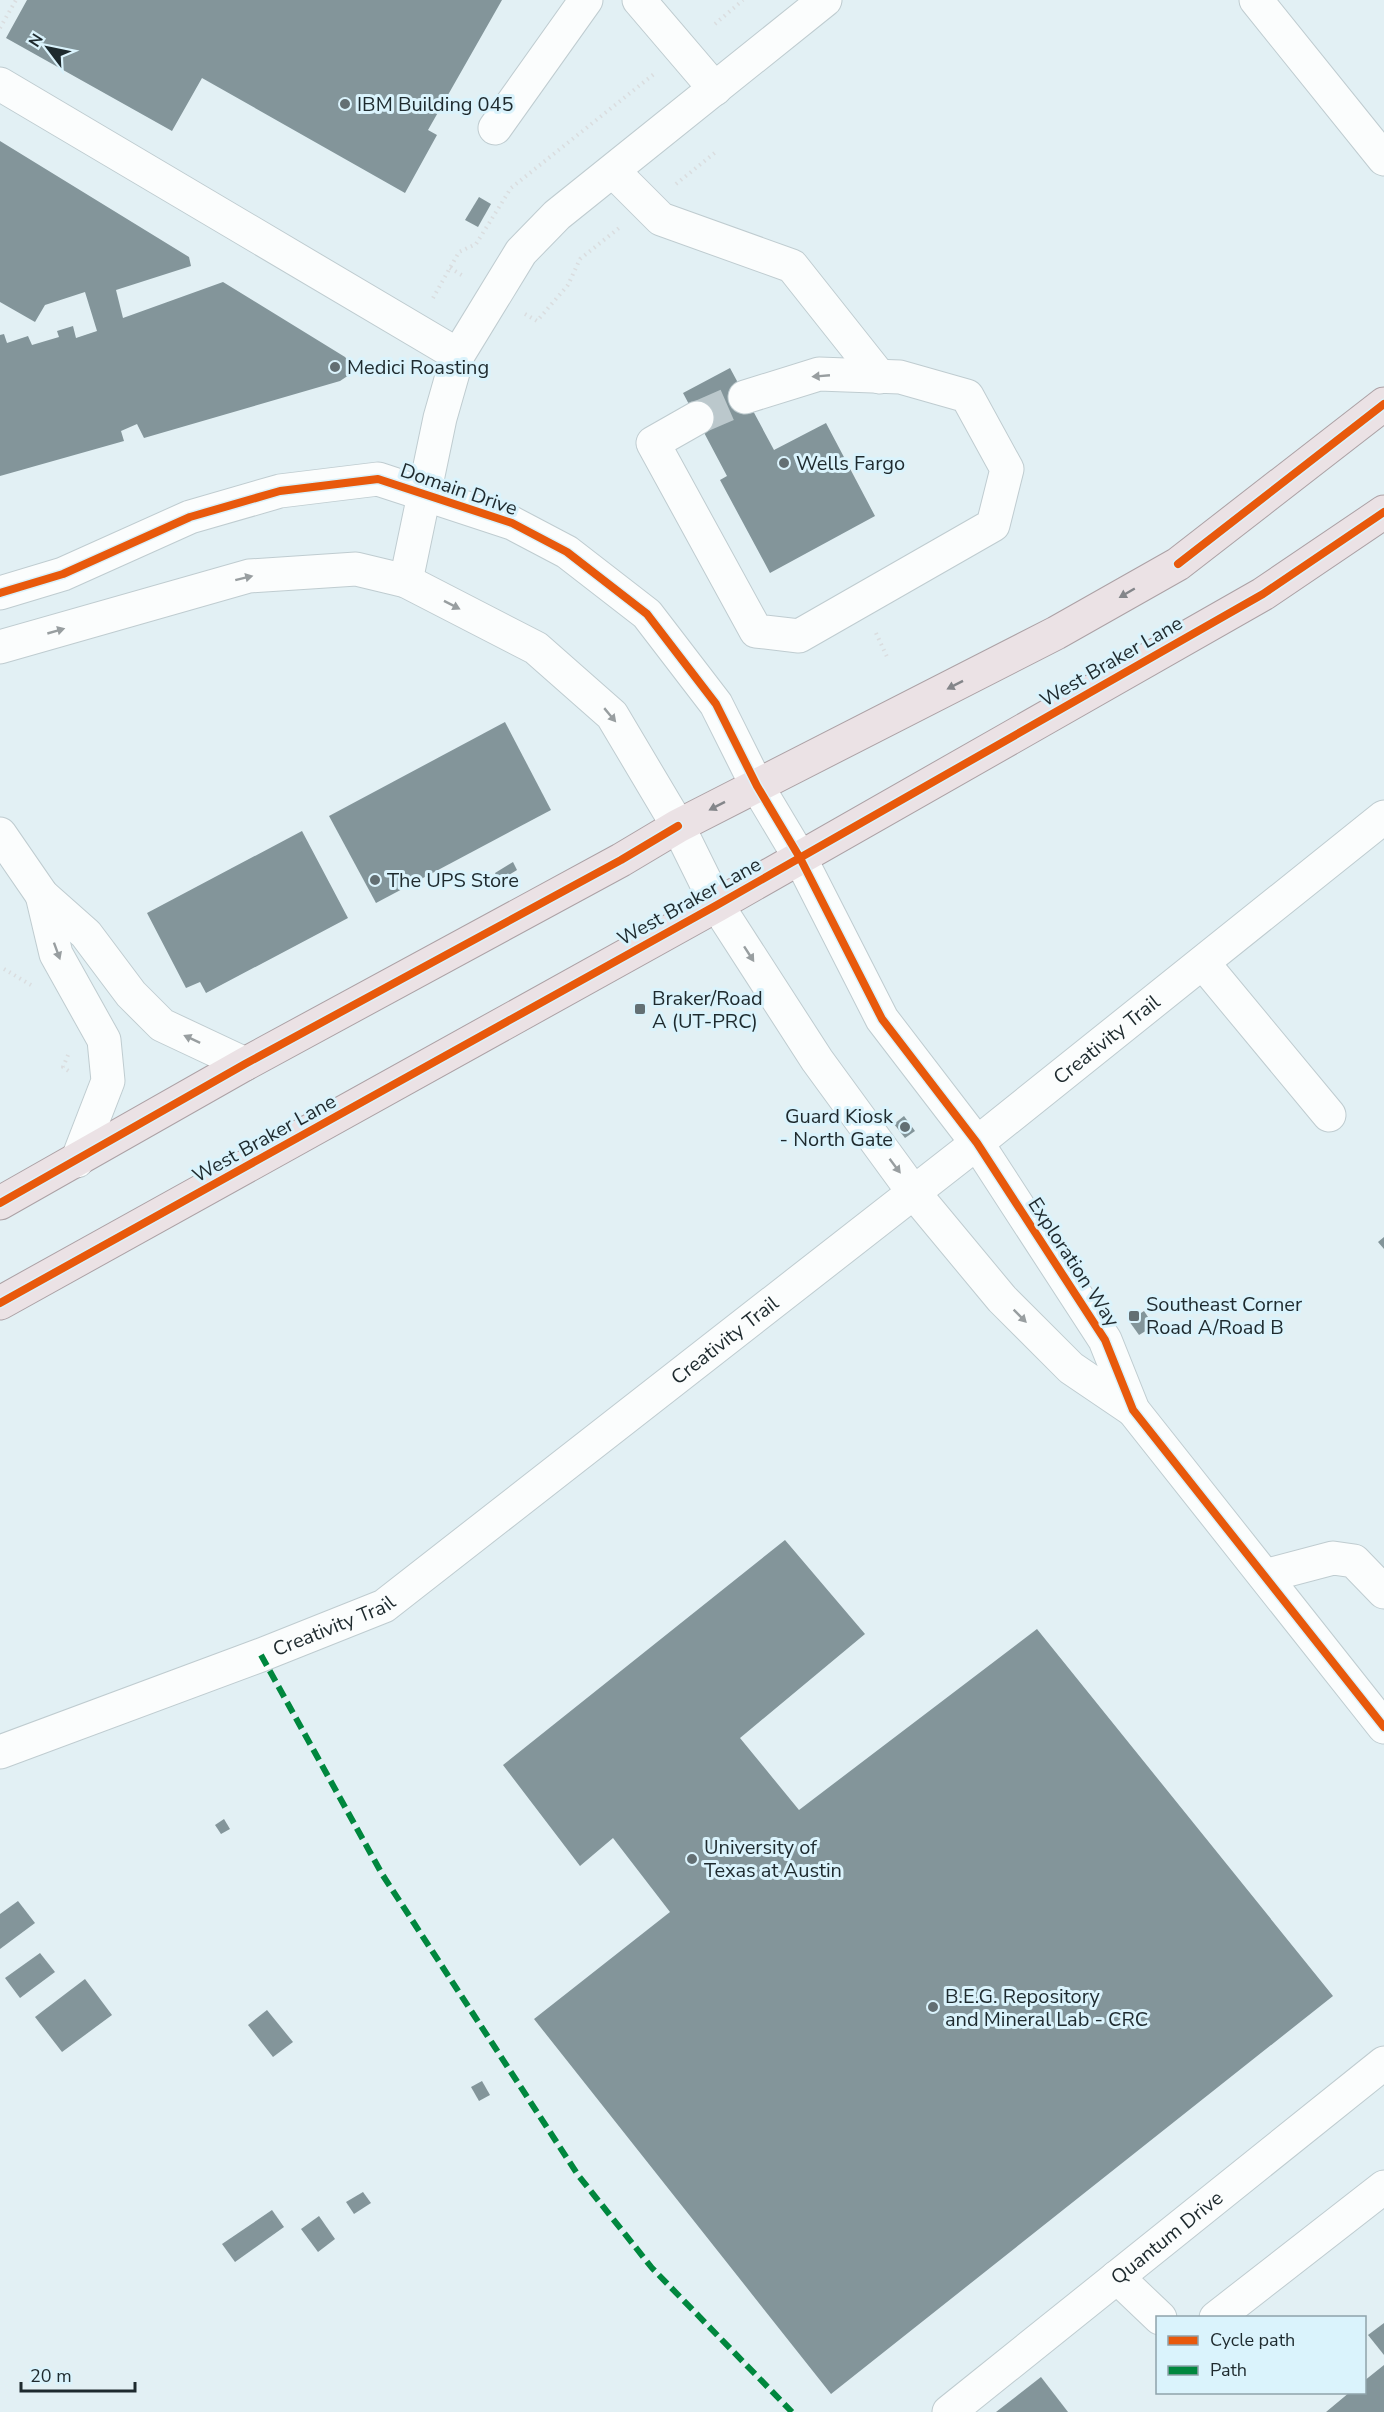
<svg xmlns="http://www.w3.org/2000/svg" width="1384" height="2412" font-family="'Nunito Sans',sans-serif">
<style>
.building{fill:#83959a}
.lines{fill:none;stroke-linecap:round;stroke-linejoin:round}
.minor-tunnel{stroke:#bbc8cc;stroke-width:33;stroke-dasharray:33 16;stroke-linecap:butt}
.minor-casing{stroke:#bfccd0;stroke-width:35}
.major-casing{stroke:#aca1a5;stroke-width:35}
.path{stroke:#dadddf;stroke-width:4;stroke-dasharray:1.5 4.5;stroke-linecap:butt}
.minor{stroke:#fbfdfd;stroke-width:33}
.major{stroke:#ebe2e5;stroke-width:33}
.quiet{stroke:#00873e;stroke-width:6;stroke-dasharray:12 6;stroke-linecap:butt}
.cycleway-casing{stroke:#daf3fc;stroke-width:11}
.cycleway{stroke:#e8590c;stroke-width:8}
.oneway{fill:#989ea0}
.oneway2{fill:#84868a}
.poi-dot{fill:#636f73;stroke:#daf3fc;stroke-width:2}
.labels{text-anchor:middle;stroke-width:6;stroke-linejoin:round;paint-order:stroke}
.poi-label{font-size:20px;fill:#1e2a2e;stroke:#daf3fc;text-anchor:start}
.street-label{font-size:20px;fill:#1e2a2e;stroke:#daf3fc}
</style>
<rect width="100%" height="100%" fill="#e2f0f4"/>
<!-- building -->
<g class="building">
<path d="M27 0H502L428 130 437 135 405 193 202 78 172 131 6 38Z"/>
<path d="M0 141 189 257 191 266 116 290 123 318 223 282 345 357 350 363 349 375 340 381 144 438 137 424 121 431 124 441 0 476V335L4 334 7 343 28 336 32 345 59 337 57 331 73 326 76 338 97 331 85 292 45 305 35 322 0 302Z"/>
<path d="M479 197 491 204 478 227 465 220Z"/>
<path d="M730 368 774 450 826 423 875 516 770 573 720 480 727 476 683 393Z"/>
<path d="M505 722 551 810 376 903 329 816Z"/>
<path d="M302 831 348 918 206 993 200 982 186 988 147 913Z"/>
<path d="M513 862 517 870 499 881 495 873Z"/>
<path d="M904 1116 915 1131 905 1138 894 1124Z"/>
<path d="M1384 1237V1249L1378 1242Z"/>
<path d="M1144 1311 1154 1326 1139 1335 1129 1321Z"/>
<path d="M785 1540 865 1634 740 1738 799 1810 1037 1629 1333 1996 831 2394 534 2019 670 1912 613 1838 580 1866 503 1765Z"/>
<path d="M224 1819 230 1829 221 1834 215 1825Z"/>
<path d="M18 1901 35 1923 0 1949V1914Z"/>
<path d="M40 1953 55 1972 20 1998 5 1978Z"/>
<path d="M85 1979 112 2015 62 2052 35 2017Z"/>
<path d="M267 2010 293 2042 273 2057 248 2025Z"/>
<path d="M482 2081 490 2095 479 2101 471 2087Z"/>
<path d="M363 2192 371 2203 354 2214 346 2202Z"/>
<path d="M272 2210 284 2227 235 2262 222 2244Z"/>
<path d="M319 2216 335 2239 318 2252 301 2229Z"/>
<path d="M1384 2323V2355L1368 2335Z"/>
<path d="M1384 2365V2412H1326L1350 2392H1364V2381Z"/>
<path d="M1041 2377 1068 2412H996Z"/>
</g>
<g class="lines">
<!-- minor-tunnel -->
<path class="minor-tunnel" d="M697 418 745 397"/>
<defs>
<g id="minor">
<path d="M639 0 715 89"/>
<path d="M1256 0 1384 159"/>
<path d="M0 84 458 355"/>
<path d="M495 128 586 0"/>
<path d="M613 171 661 219 792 266 880 377"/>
<path d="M697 418 653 443 756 631 799 636 993 525 1007 469 967 396 900 377 819 374 745 397"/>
<path d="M406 581 440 418 458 355 521 252 557 215 825 0"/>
<path d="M0 593 63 574 190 517 280 491 378 479 512 523 567 552 647 614 716 704 757 786 800 858 882 1019 977 1143 1105 1340 1133 1410 1384 1727"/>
<path d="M0 647 249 576 356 569 406 581 536 648 612 715 678 826 717 905 817 1060 914 1193 1002 1299 1071 1368 1133 1410"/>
<path d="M0 834 42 895 86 934 131 994 162 1025 245 1064"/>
<path d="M42 895 56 954 104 1040 108 1081 77 1161"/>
<path d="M1203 963 1329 1115"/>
<path d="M1265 1576 1333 1558 1354 1561 1384 1592"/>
<path id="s1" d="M0 1752 261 1655 384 1606 977 1143 1384 817"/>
<path d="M1117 2277 1160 2318"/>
<path d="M1216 2318 1384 2187"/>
<path id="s2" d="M949 2412 1384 2063"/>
</g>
<g id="major">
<path d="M0 1203 245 1064 621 860 678 826 1056 633 1178 564 1384 404"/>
<path d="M0 1303 717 905 1263 594 1384 512"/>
</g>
</defs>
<!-- minor casing -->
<use href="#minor" class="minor-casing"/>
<!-- major casing -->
<use href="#major" class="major-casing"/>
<!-- path -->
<g class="path">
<path d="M715 24 743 0"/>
<path d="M0 28 16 0"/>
<path d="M676 184 717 151"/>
<path d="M450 268 465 277"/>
<path d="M433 298 459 252 476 244 511 188 654 74"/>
<path d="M525 314 537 321 568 285 580 259 619 228"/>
<path d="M876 633 888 659"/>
<path d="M4 969 31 985"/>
<path d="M68 1055 63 1067 70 1072"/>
</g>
<!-- minor -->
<use href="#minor" class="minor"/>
<!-- major -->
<use href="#major" class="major"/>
<!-- quiet -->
<path class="quiet" d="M261 1655 382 1874 578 2175 652 2268 792 2412"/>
<defs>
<g id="cycleway">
<path d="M1178 564 1384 404"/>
<path d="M0 593 63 574 190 517 280 491 378 479 512 523 567 552 647 614 716 704 757 786 800 858 882 1019 977 1143 1105 1340 1133 1410 1384 1727"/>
<path d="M0 1203 245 1064 621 860 678 826"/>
<path d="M0 1303 717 905 1263 594 1384 512"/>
</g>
</defs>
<!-- cycleway casing -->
<use href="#cycleway" class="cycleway-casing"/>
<!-- cycleway -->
<use href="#cycleway" class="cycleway"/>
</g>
<!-- one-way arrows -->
<defs><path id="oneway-solid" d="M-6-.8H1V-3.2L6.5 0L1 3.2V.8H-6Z" transform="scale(1.5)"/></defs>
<g class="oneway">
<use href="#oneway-solid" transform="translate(821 376) rotate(175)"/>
<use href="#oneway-solid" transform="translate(244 578) rotate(-14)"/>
<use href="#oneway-solid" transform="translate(452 605) rotate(27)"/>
<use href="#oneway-solid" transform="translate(56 631) rotate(-16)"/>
<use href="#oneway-solid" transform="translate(610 715) rotate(50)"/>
<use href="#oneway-solid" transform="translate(57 951) rotate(70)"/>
<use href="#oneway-solid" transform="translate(749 954) rotate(57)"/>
<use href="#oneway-solid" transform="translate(192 1039) rotate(-155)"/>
<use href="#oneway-solid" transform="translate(895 1166) rotate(53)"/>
<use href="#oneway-solid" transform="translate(1020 1316) rotate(45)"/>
</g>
<g class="oneway2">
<use href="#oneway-solid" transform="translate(1127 593) rotate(150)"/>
<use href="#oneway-solid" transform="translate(955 685) rotate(153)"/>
<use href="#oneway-solid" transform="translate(717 806) rotate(153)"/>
</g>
<!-- markers -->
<g class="poi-dot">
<circle cx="345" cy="104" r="6"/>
<circle cx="335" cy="367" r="6"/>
<circle cx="784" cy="463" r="6"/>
<circle cx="375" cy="880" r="6"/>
<rect x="634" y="1003" width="12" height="12" rx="3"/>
<circle cx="905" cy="1127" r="6"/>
<rect x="1128" y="1310" width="12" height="12" rx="3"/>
<circle cx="692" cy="1859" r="6"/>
<circle cx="933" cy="2007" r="6"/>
</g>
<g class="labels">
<!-- poi labels -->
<g class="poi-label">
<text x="357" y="111">IBM Building 045</text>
<text x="347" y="374">Medici Roasting</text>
<text x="796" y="470">Wells Fargo</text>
<text x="387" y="887">The UPS Store</text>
<text x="652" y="1005">Braker/Road<tspan x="652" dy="23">A (UT-PRC)</tspan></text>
<text x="893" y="1123" text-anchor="end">Guard Kiosk<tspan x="893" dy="23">- North Gate</tspan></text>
<text x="1146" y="1311">Southeast Corner<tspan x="1146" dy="23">Road A/Road B</tspan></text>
<text x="704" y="1854">University of<tspan x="704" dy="23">Texas at Austin</tspan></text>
<text x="945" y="2003">B.E.G. Repository<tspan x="945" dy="23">and Mineral Lab - CRC</tspan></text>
</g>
<!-- street labels -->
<g class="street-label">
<text transform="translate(459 489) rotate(19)" y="7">Domain Drive</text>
<text transform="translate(1111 661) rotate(-30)" y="7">West Braker Lane</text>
<text transform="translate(689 901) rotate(-29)" y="7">West Braker Lane</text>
<text dy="7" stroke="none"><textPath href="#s1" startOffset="1329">Creativity Trail</textPath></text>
<text transform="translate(264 1138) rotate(-29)" y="7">West Braker Lane</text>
<text transform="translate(1074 1262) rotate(57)" y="7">Exploration Way</text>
<text dy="7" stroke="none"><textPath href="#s1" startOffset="843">Creativity Trail</textPath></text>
<text dy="7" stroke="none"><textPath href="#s1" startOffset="357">Creativity Trail</textPath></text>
<text dy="7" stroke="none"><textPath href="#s2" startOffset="279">Quantum Drive</textPath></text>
</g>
</g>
<!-- legend -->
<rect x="1156" y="2316" width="210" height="78" fill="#daf3fc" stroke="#8fa3aa" stroke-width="1.5"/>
<rect x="1168" y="2336" width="30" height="9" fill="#e8590c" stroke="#8fa3aa" stroke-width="1.5"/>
<text x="1210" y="2346" font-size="18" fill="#1e2a2e">Cycle path</text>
<rect x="1168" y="2366" width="30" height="9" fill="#00873e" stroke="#8fa3aa" stroke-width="1.5"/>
<text x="1210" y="2376" font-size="18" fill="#1e2a2e">Path</text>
<!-- north arrow -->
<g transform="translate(48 48) rotate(302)" stroke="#daf3fc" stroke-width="4.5" paint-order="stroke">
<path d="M0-4.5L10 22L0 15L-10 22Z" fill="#1e2a2e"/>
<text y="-9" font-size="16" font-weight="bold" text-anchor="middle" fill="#1e2a2e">N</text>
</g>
<!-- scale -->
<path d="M21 2382v9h114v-9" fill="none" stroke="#1e2a2e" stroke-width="3"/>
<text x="30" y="2382" font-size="18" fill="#1e2a2e" stroke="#daf3fc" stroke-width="4.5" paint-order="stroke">20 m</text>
</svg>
